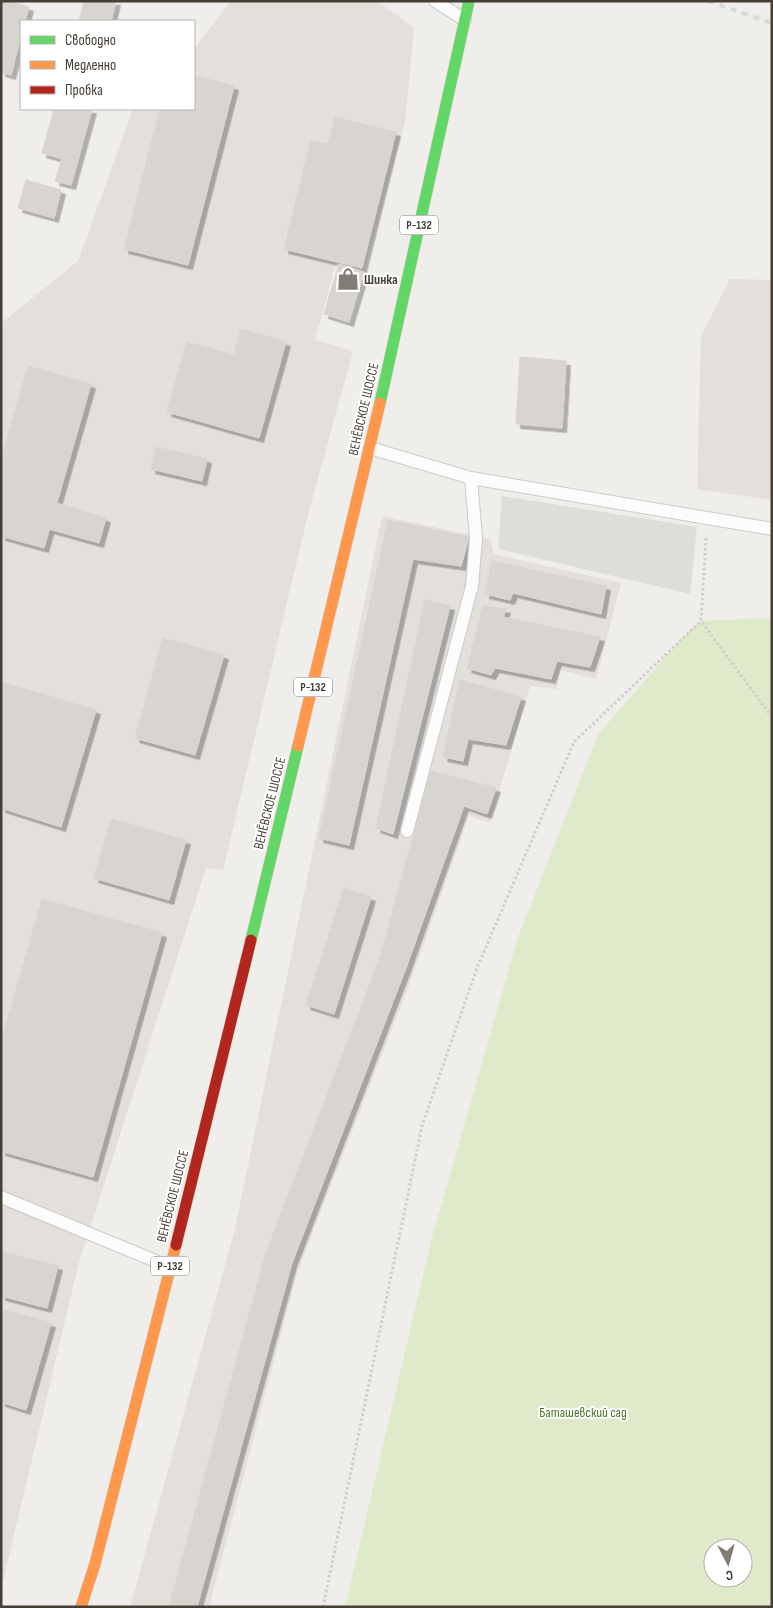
<svg xmlns="http://www.w3.org/2000/svg" width="773" height="1608" font-family="'Sofia Sans Condensed',sans-serif">
<style>
.industrial{fill:#e3dfdb}
.green{fill:#dfeaca;fill-rule:evenodd}
.parking{fill:#dfddda}
.building{fill:#d8d5d1;stroke:#d8d5d0;filter:url(#shadow)}
.lines{fill:none;stroke-linecap:round;stroke-linejoin:round}
.lane-casing{stroke:#cccac6;stroke-width:14}
.fast-casing{stroke:#d2c9b8;stroke-width:12}
.slow-casing{stroke:#d2c9b8;stroke-width:12}
.jam-casing{stroke:#d2c9b8;stroke-width:12}
.path{stroke:#d1cecb;stroke-width:3;stroke-dasharray:2.5 2.5;stroke-linecap:butt}
.lane{stroke:#fdfcfc;stroke-width:12}
.fast{stroke:#63d668;stroke-width:11}
.slow{stroke:#ff974d;stroke-width:11}
.jam{stroke:#b3261e;stroke-width:11}
.rail{stroke:#d9d9d8;stroke-width:4;stroke-dasharray:6 6;stroke-linecap:butt}
.labels{text-anchor:middle;stroke-width:4;stroke-linejoin:round;paint-order:stroke}
.shield{fill:#fff;stroke:#7e7972;stroke-width:1}
.shield-label{font-size:12px;font-weight:bold;fill:#463f36}
.poi-label{font-size:14px;font-weight:bold;fill:#463f36;stroke:#fff;text-anchor:start}
.street-label{font-size:14px;fill:#463f36;stroke:#fff}
.park-label{font-size:14px;fill:#4c762a;stroke:#fff}
</style>
<defs>
<filter id="shadow"><feDropShadow dx="4.5" dy="4.5" stdDeviation="0" flood-color="#0004"/></filter>
</defs>
<rect width="100%" height="100%" fill="#f0eeea"/>
<!-- industrial -->
<g class="industrial">
<path d="M231 1H377L414 28 405 122 364 272 336 263 315 340 353 351 307 519 223 870 206 868 79 1262 1 1590V320L4 321 78 261 133 109H194V49Z"/>
<path d="M730 279 772 280V500L697 489 701 336Z"/>
<path d="M382 516 490 539 494 554 621 583 596 679 560 670 557 689 530 686 490 823 469 816 410 983 298 1270 209 1607H130L234 1233Z"/>
</g>
<!-- green -->
<path class="green" d="M772 618V1607H345L432 1237 518 937 599 733 683 637 701 621ZM713 1548H743V1578H713Z"/>
<!-- parking -->
<path class="parking" d="M502 496 697 527 690 594 498 549Z"/>
<!-- building -->
<g class="building">
<path d="M1 1H9L29 7 25 21H21V35L11 75 1 72Z"/>
<path d="M84 1H116L111 21H79Z"/>
<path d="M194 75 234 86 188 265 124 249 160 109H194Z"/>
<path d="M54 109H92L71 185 55 181 62 159 42 153Z"/>
<path d="M335 117 396 132 362 268 284 249 311 140 328 144Z"/>
<path d="M26 180 61 190 54 218 18 208Z"/>
<path d="M339 264 364 272 357 295 332 287Z"/>
<path d="M332 287 357 295 349 322 324 314Z"/>
<path d="M241 329 286 342 259 438 167 412 187 342 234 355Z"/>
<path d="M520 357 566 361 562 428 516 424Z"/>
<path d="M28 366 91 384 44 548 1 536V461Z"/>
<path d="M156 447 207 459 202 481 151 469Z"/>
<path d="M56 503 106 518 99 543 49 529Z"/>
<path d="M388 520 469 537 461 566 413 559 349 845 319 838Z"/>
<path d="M492 561 606 586 601 614 513 593 510 600 485 594Z"/>
<path d="M425 600 450 606 393 834 376 828Z"/>
<path d="M483 606 506 609 503 617 600 637 590 667 557 661 551 679 495 668 491 675 467 668Z"/>
<path d="M163 638 224 655 195 755 135 738Z"/>
<path d="M460 680 521 697 506 745 468 739 463 761 443 757Z"/>
<path d="M1 682 96 710 61 827 1 808Z"/>
<path d="M431 771 496 788 487 814 464 806 406 968 292 1263 197 1607H169L266 1253 380 958Z"/>
<path d="M111 819 186 840 169 900 94 878Z"/>
<path d="M344 888 371 897 334 1014 306 1005Z"/>
<path d="M42 899 162 933 93 1177 1 1151V1043Z"/>
<path d="M1 1252 58 1266 47 1308 1 1296Z"/>
<path d="M5 1310 51 1323 26 1410 1 1402V1322Z"/>
</g>
<g class="lines">
<defs>
<g id="lane">
<path d="M435 1 465 20"/>
<path d="M370 448 471 478 772 529"/>
<path d="M407 831 472 586 476 538 471 478"/>
<path d="M1 1197 170 1267"/>
</g>
<g id="fast">
<path d="M380 403 469 1"/>
<path d="M251 940 298 746"/>
</g>
<g id="slow">
<path d="M298 746 380 403"/>
<path d="M81 1607 95 1564 176 1245"/>
</g>
<path id="jam" d="M176 1245 251 940"/>
</defs>
<!-- lane casing -->
<use href="#lane" class="lane-casing"/>
<!-- fast casing -->
<use href="#fast" class="fast-casing"/>
<!-- slow casing -->
<use href="#slow" class="slow-casing"/>
<!-- jam casing -->
<use href="#jam" class="jam-casing"/>
<!-- path -->
<g class="path">
<path d="M706 538 701 621 772 717"/>
<path d="M323 1607 422 1126 477 968 574 742 701 621"/>
</g>
<!-- lane -->
<use href="#lane" class="lane"/>
<!-- fast -->
<use href="#fast" class="fast"/>
<!-- slow -->
<use href="#slow" class="slow"/>
<!-- jam -->
<use href="#jam" class="jam"/>
<!-- rail -->
<path class="rail" d="M708 1 772 23"/>
</g>
<!-- icons -->
<defs>
<symbol id="shop-bare" viewBox="-9 -9 18 18"><path d="M-5-2.5h2.3a2.7 3.5 0 0 1 5.4 0H5L5.5 6h-11ZM-1.5-2.5h3a1.5 2.3 0 0 0-3 0Z" fill="#827c75" stroke="#fff" stroke-width="2.5" paint-order="stroke"/></symbol>
</defs>
<g fill-rule="evenodd">
<use href="#shop-bare" x="332" y="263" width="32" height="32"/>
</g>
<g class="labels">
<!-- shield labels -->
<g class="shield">
<rect x="400" y="215.5" width="38" height="19" rx="4"/>
<rect x="294" y="677.5" width="38" height="19" rx="4"/>
<rect x="151" y="1256.5" width="38" height="19" rx="4"/>
</g>
<g class="shield-label">
<text x="419" y="229">Р-132</text>
<text x="313" y="691">Р-132</text>
<text x="170" y="1270">Р-132</text>
</g>
<!-- poi labels -->
<g class="poi-label">
<text x="364" y="284">Шинка</text>
</g>
<!-- street labels -->
<g class="street-label">
<text transform="translate(363 409) rotate(-77)" y="5">ВЕНЁВСКОЕ ШОССЕ</text>
<text transform="translate(269 803) rotate(-76)" y="5">ВЕНЁВСКОЕ ШОССЕ</text>
<text transform="translate(172 1196) rotate(-76)" y="5">ВЕНЁВСКОЕ ШОССЕ</text>
</g>
<!-- park labels -->
<g class="park-label">
<text x="583" y="1417">Баташевский сад</text>
</g>
</g>
<!-- border -->
<rect width="773" height="1608" fill="none" stroke="#463f36" stroke-width="5"/>
<!-- legend -->
<rect x="20" y="20" width="175" height="90" fill="#ffffff" stroke="#b5b2af"/>
<rect x="30" y="36" width="25" height="8" fill="#63d668" stroke="#b5b2af"/>
<text x="65" y="45" font-size="15" fill="#463f36">Свободно</text>
<rect x="30" y="61" width="25" height="8" fill="#ff974d" stroke="#b5b2af"/>
<text x="65" y="70" font-size="15" fill="#463f36">Медленно</text>
<rect x="30" y="86" width="25" height="8" fill="#b3261e" stroke="#b5b2af"/>
<text x="65" y="95" font-size="15" fill="#463f36">Пробка</text>
<!-- north arrow -->
<g transform="translate(728 1563) rotate(174)"><circle r="24" fill="#ffffff" stroke="#b5b2af"/>
<path d="M0-4L9 19L0 12L-9 19Z" fill="#827c75"/>
<text y="-8" font-size="14" font-weight="bold" text-anchor="middle" fill="#463f36">С</text>
</g>
</svg>
